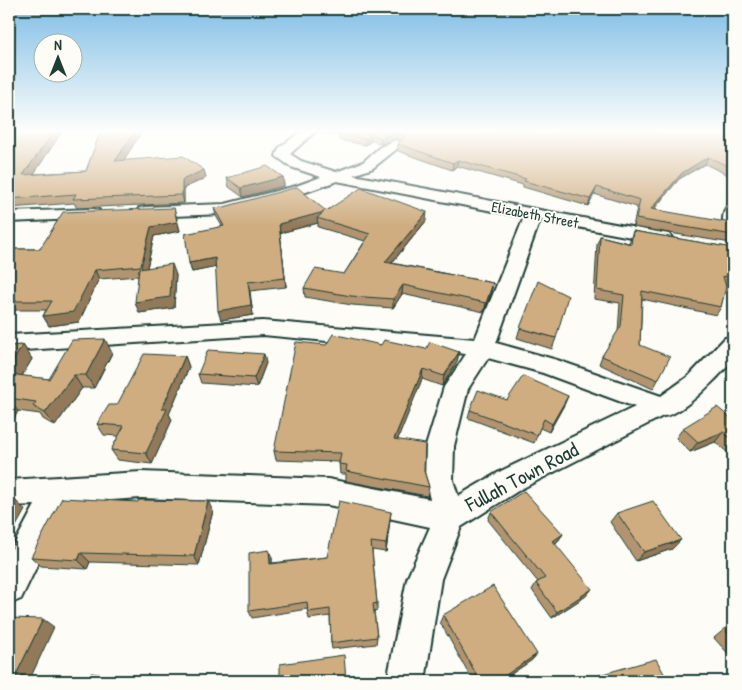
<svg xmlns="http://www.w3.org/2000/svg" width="742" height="690" font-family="'Patrick Hand',sans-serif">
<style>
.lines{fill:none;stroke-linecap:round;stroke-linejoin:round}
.street-casing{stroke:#1f3d34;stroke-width:4}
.street{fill:#fdfcf7;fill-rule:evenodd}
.wall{fill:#b2956f;stroke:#1f3d34}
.shaded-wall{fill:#91795a;stroke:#1f3d34}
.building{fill:#cfad81;stroke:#1f3d34}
.labels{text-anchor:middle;stroke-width:4;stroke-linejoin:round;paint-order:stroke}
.far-street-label{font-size:15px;fill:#1f3d34;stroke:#fdfcf7}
.near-street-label{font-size:21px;fill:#1f3d34;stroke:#fdfcf7}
</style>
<rect width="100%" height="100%" fill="#fdfcf7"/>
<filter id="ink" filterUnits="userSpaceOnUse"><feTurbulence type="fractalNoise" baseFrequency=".02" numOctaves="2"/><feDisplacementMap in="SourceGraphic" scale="10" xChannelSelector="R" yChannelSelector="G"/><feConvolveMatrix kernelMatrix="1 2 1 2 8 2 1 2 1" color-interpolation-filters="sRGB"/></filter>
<g filter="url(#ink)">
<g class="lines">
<defs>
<g id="street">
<path d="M303 130H317L290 154 301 161 336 172 363 162 380 147 396 140 403 144 373 168 353 175 663 233 669 234 672 238 669 242 663 243 540 220 496 343 557 360 661 396 689 376 725 338 733 336V360C721 374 681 417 663 416L521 489 461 527 441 579 425 681H387L407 579 430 527 328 505 141 498 67 503 21 599 9 604V554L35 505 9 506V480L141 472 328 479 430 499 425 480 426 446 444 387 466 354 263 335 9 351V335L263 321 475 339 524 217 337 181 306 192 225 214 145 217 139 216 137 212 139 208 145 207 225 204 296 186 321 177 291 167 276 156 279 148ZM488 358 543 373 635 407 501 471 458 496 453 480 454 446 468 389Z"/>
<path d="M733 204V235L727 234C721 226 722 214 727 206Z"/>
<path d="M93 209 99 210 101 214 99 218 9 222V212Z"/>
</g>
</defs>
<!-- street casing -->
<use href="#street" class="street-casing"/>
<!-- street -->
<use href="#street" class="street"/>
</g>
<!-- wall -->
<g class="wall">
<path d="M9 130H59L61 133 33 174 86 171 101 130H143L123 160 204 170 206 178 184 188V203L77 208 74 203 9 208Z"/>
<path d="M317 130H733V173L728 175 705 164 679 179 654 209 733 229V240L731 243 633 227 637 207 594 194 588 206 523 187V185L457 166 452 170 398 151V144L401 141 397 138 381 144 371 141 366 145 339 140V136L318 132Z"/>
<path d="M283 177 284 186 243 197 229 187 227 178Z"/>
<path d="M174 208 180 231 154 236 147 268 176 275 174 308 139 313 138 276 99 279 79 322 49 326 43 316 46 310H9V249H40Z"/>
<path d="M214 208 326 211 426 221 392 263 493 283 491 293 484 312 402 294 393 308 352 305 305 297 304 288 344 274 365 241 318 227V223L280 233 286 287 250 291 253 315 221 320 216 267 192 272 189 263 222 226 216 216Z"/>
<path d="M633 231 733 248V287L726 285 721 307 716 315 642 299 640 345 658 380 653 389 599 364 602 356 618 332 620 303 594 299 597 244 600 236 629 243Z"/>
<path d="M520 328 556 338 552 349 517 338Z"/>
<path d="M23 345 32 359 22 376 49 379 112 353 94 388H82L55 426 43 419 40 414 18 411 9 428V346Z"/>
<path d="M326 345H381L459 352 457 362 442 386 422 379 397 440 424 471 429 487 427 496 346 481V474H340L339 462 276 460 274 451Z"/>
<path d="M185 356 189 367 169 414 172 420 152 464 118 460 111 450 119 436 104 435 97 424 117 405Z"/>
<path d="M266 363 257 387 201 383 198 374Z"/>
<path d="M568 396 564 405 549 432 540 428 534 443 468 418 470 410 507 400Z"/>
<path d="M733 420V457L715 442 690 452 676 438 683 428Z"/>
<path d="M213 511 199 565 90 562 87 569 41 566 31 557Z"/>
<path d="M491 512 563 534 558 541 555 544 586 596 552 618 532 590 536 583 538 582 488 520Z"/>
<path d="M617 513 672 549 636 561 610 522Z"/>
<path d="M390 520 386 552 372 550 377 603V610L374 611 377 637 376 644 332 649 331 643 330 616 309 619 307 609 252 618 249 611 272 558V563L327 557Z"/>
<path d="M443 615 537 654 532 660 501 681H473L440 622Z"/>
<path d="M733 622V659L714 638Z"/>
<path d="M599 675 668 681H591Z"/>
</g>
<!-- shaded-wall -->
<g class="shaded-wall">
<path d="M55 130H59L61 133 28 183 23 175Z"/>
<path d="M136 130H143L118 169 115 161Z"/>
<path d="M397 132V138L381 144V138Z"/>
<path d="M371 134V141L366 145V139Z"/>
<path d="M708 157 705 164 679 179 648 216 651 209 682 173Z"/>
<path d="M458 160 457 166 452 170 453 163Z"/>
<path d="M733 167V173L728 175 732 168Z"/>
<path d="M204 170 206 178 184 188V203L182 195V180Z"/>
<path d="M283 177 284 186 243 197 241 188Z"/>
<path d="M597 187 594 194 588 206 590 199Z"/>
<path d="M174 208 180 231 154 236 145 276 141 266 151 227Z"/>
<path d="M324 212 317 218 318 223 280 233 286 287 279 224Z"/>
<path d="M427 212 426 221 385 271V262Z"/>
<path d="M215 258 217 267 192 272 189 263Z"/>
<path d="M172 264 176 275 174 308 139 313 135 302Z"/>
<path d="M95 270 99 279 79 322 49 326 43 316Z"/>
<path d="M248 282 253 315 221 320 218 311Z"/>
<path d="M493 283 491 293 484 312 486 303Z"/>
<path d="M403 285 402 294 393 308V299Z"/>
<path d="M105 339 112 353 94 388 86 375Z"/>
<path d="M23 345 32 359 15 387 9 379V367Z"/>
<path d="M459 352 457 362 442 386 444 376Z"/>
<path d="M264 354 266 363 257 387 254 378Z"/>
<path d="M185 356 189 367 169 414 172 420 152 464 146 453 162 409Z"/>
<path d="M423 369 422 379 394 449V439Z"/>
<path d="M74 375 82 388 55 426 45 413Z"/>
<path d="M568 396 564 405 549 432 552 424Z"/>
<path d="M9 400 18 411 9 428Z"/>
<path d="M723 432 715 442 690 452 698 442Z"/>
<path d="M15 500 25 510 9 539V511Z"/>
<path d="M208 501 213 511 199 565 194 556Z"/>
<path d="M391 512 386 552V544Z"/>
<path d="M563 534 558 541 548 549 553 541Z"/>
<path d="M681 540 672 549 636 561 644 552Z"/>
<path d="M269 550 272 558V571L270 564Z"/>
<path d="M81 553 90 562 87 569 78 560Z"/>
<path d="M592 589 586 596 552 618 557 612Z"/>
<path d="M43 619 54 627 29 681H13Z"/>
<path d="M537 654 532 660 501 681H497Z"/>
<path d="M121 677 126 680 125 681H119Z"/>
</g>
<!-- building -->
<g class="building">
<path d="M9 130H55L23 175 86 171 101 130H136L115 161 183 156 204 170 182 180V195L73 199 76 194 9 199Z"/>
<path d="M340 130H733V167L732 168 708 157 682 173 651 209 726 222 730 228 733 229V235L636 219 640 200 597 187 590 199 524 181 526 179 458 160 453 163 398 144 405 137 397 132 381 138 371 134 366 139 339 134 344 130Z"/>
<path d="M267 166 283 177 241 188 227 178Z"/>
<path d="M297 187 326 211 361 188 427 212 385 262 493 283 486 303 403 285 393 299 351 296 304 288 315 269 344 274 370 234 317 218 324 212 279 224 285 278 248 282 251 305 218 311 215 258 189 263 185 234 224 226 214 208 224 207Z"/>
<path d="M174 208 177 222 151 227 141 266 95 270 73 312 43 316 52 301H9V249H40L63 212Z"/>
<path d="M633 231 733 248V278L723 276 726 287 721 307 642 291 640 345 670 357 658 380 602 356 621 326 624 295 597 290 600 236 631 244Z"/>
<path d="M172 264 170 297 135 302 139 269Z"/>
<path d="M538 281 568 296 556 338 520 328Z"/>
<path d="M333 334 381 345 384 340 426 349 430 342 459 352 444 376 423 369 394 439 425 444 424 471 429 487 346 471 347 465 339 464 341 453 274 451 296 342 326 345Z"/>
<path d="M105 339 86 375H74L45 413 33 406 36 402 9 398V374L49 379 72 340Z"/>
<path d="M23 345 9 367V346Z"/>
<path d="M208 350 264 354 254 378 198 374Z"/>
<path d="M144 354 185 356 162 409H167L146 453 111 450 124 426 97 424 109 405H117Z"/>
<path d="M523 376 568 396 552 424 544 419 537 435 470 410 478 390 507 400Z"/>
<path d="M717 407 733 420V440L723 432 698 442 683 428Z"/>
<path d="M524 491 563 534 553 541 592 589 557 612 536 583 545 578 491 512Z"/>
<path d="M62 498 138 502 139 500 208 501 194 556 81 553 78 560 31 557Z"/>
<path d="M9 500H15L9 511Z"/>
<path d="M339 501 391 512 386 544 371 542 377 603 373 604 377 637 331 643 330 609 308 612 307 602 249 611V553L269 550 270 564 327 557Z"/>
<path d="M653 501 681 540 644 552 617 513Z"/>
<path d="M493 586 537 654 497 681H480L443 615Z"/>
<path d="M9 618 43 619 13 681H9Z"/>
<path d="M733 625V639L726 631Z"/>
<path d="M344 655 346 681H280V664Z"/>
<path d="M656 659 668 681H602L599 675Z"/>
<path d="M91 673 121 677 119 681H88Z"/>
</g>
</g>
<!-- sky -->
<linearGradient id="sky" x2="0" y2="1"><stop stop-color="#7fbde6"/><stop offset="0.58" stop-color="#fefefb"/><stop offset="1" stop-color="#fefefb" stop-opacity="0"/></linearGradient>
<rect width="742" height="226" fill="url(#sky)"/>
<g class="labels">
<!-- far-street labels -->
<g class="far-street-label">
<text transform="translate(535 215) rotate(11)" y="5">Elizabeth Street</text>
</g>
<!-- near-street labels -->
<g class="near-street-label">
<text transform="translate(522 477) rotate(-28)" y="7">Fullah Town Road</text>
</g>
</g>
<!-- margin -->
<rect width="742" height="690" fill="none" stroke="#fdfcf7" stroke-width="30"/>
<rect x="15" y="15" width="712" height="660" fill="none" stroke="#1f3d34" stroke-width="2" filter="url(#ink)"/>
<!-- north arrow -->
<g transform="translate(58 58)"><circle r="24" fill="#fdfcf7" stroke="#a4b0a9"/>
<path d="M0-4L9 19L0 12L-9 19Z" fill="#1f3d34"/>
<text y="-8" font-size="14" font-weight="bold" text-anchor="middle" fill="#1f3d34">N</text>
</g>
</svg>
